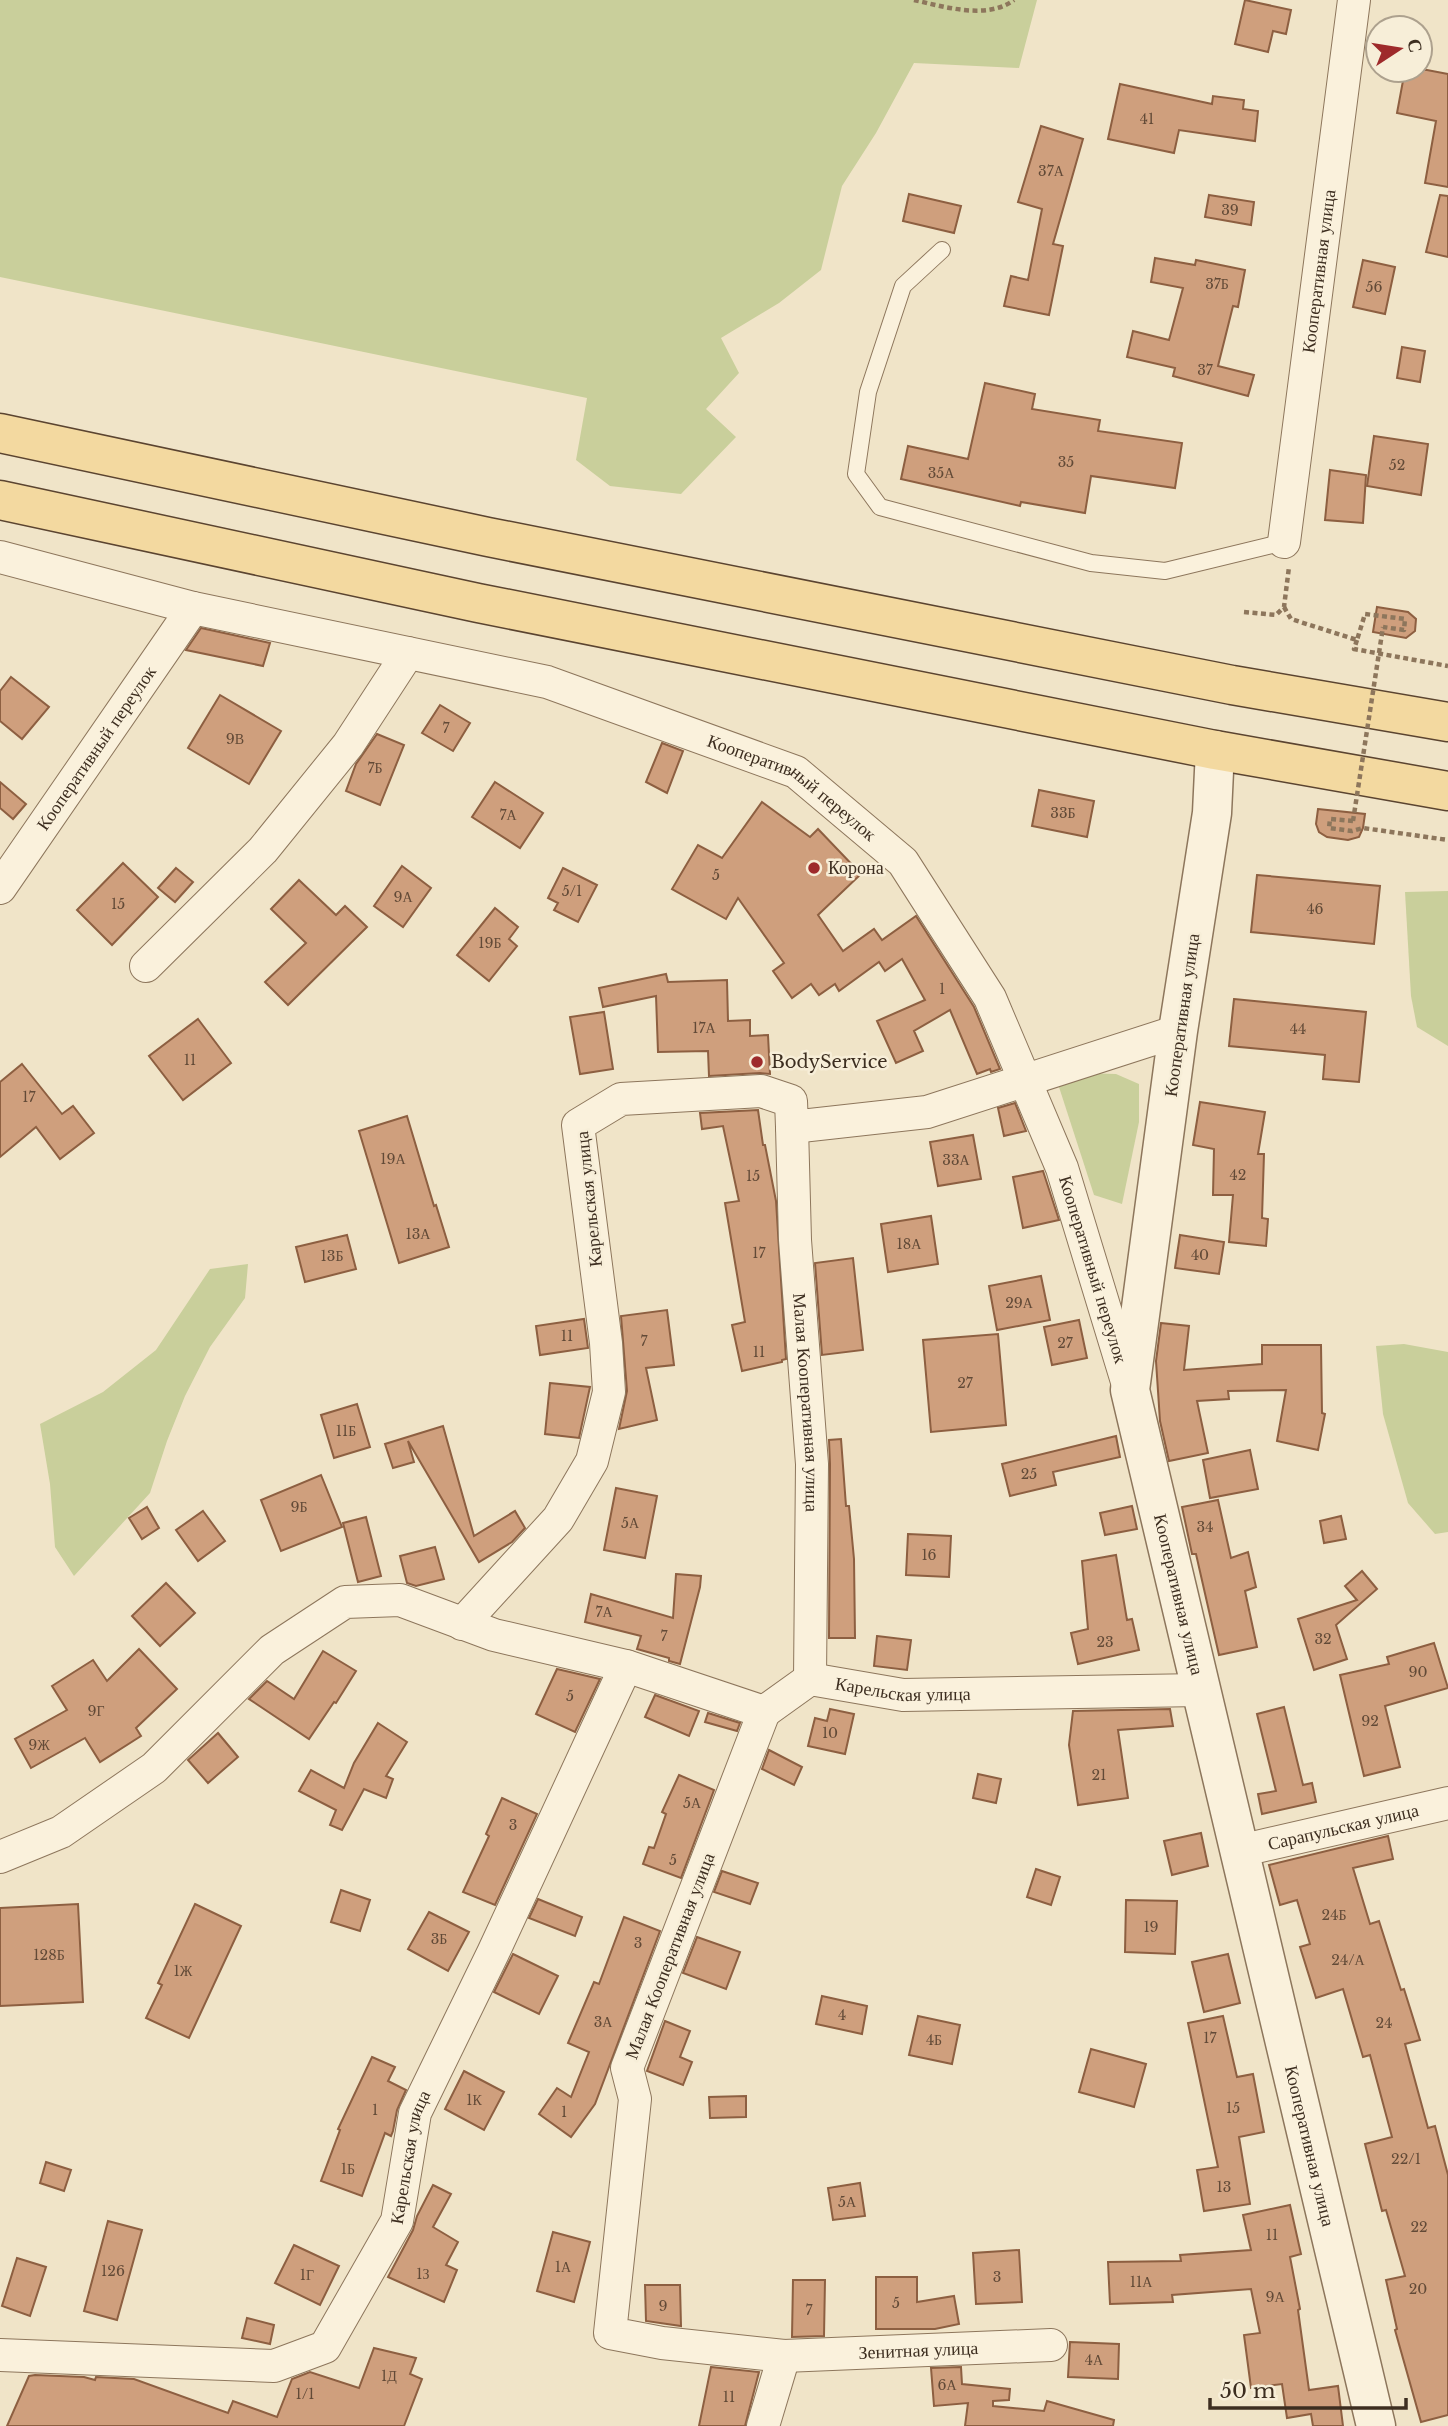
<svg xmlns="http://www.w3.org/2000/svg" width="1448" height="2426" font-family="'Libre Baskerville',serif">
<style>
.green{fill:#c9cf9b}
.building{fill:#cf9f7d;stroke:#8d5f41;stroke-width:2}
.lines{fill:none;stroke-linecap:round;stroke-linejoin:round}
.service-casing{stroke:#8d765c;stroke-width:18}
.minor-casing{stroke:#8d765c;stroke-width:34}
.tertiary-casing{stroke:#8d765c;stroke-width:41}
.primary-casing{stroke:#5b4430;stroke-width:41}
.path{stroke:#8d765c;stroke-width:4.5;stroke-dasharray:5 3.5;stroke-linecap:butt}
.service{stroke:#faf1dc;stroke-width:16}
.minor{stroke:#faf1dc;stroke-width:32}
.tertiary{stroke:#faf1dc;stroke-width:38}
.primary{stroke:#f3d9a0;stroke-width:38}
.path-bridge{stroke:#8d765c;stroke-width:4.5;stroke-dasharray:5 3.5;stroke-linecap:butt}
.poi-dot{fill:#9e2a2b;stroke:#f7eed8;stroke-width:2.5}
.labels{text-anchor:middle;stroke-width:5;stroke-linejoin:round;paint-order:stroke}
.number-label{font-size:14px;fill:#624a37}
.street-label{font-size:18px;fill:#3d2e20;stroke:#f7eed8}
.poi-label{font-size:18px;fill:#3d2e20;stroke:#f7eed8;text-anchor:start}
</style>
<rect width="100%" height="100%" fill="#f0e4c8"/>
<!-- green -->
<g class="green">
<path d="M0 0H1037L1019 68 914 63 876 133 842 186 821 270 779 303 721 338 739 373 706 409 736 437 681 494 610 486 576 460 587 398 0 277Z"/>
<path d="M1448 891V1046L1417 1027 1411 996 1405 892Z"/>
<path d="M1083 1073 1116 1074 1139 1084V1122L1122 1204 1094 1195 1059 1087Z"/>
<path d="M248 1264 245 1298 210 1347 185 1396 167 1441 150 1493 74 1576 55 1547 50 1484 40 1424 103 1392 156 1350 210 1269Z"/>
<path d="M1404 1344 1448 1352V1532L1435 1534 1408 1503 1383 1414 1376 1346Z"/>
</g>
<!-- building -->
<g class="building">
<path d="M1245 0 1291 10 1286 34 1273 31 1268 52 1235 44Z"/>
<path d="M1405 70H1427L1448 74V187L1425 183 1436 121 1397 113Z"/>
<path d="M1120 84 1212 104 1213 96 1244 100 1243 109 1258 111 1255 141 1179 130 1174 153 1108 139Z"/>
<path d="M1041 126 1083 139 1053 244 1063 246 1049 315 1004 306 1011 276 1028 280 1042 209 1018 202Z"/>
<path d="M909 194 961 206 954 233 903 221Z"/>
<path d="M1209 195 1254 202 1251 225 1205 217Z"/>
<path d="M1440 195 1448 196V257L1426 252Z"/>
<path d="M1155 258 1195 265 1196 260 1245 270 1238 307 1233 306 1218 366 1254 375 1248 396 1173 376 1175 368 1127 357 1133 331 1169 340 1183 288 1151 282Z"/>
<path d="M1363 260 1395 267 1385 314 1353 307Z"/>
<path d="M1402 347 1425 351 1420 382 1397 378Z"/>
<path d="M985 383 1035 394 1032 409 1100 420 1098 431 1182 443 1175 488 1091 476 1085 513 1021 502 1020 506 901 479 908 446 968 459Z"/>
<path d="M1374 436 1428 444 1421 495 1367 486Z"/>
<path d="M1330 470 1366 475 1363 523 1325 520Z"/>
<path d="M1377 607 1408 612 1416 619 1415 631 1406 638 1373 632Z"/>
<path d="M201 628 270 643 263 666 186 650Z"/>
<path d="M11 677 49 707 22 739 0 721V691Z"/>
<path d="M220 695 281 731 249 784 188 748Z"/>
<path d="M440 705 470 723 453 751 422 733Z"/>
<path d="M377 734 404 745 380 805 346 791 356 764Z"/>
<path d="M662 743 683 751 667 793 646 782Z"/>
<path d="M0 782 26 804 13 819 0 808Z"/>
<path d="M495 782 543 813 520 848 472 817Z"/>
<path d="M1039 790 1094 801 1087 837 1032 826Z"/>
<path d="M762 802 810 837 818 829 861 874 818 915 843 951 874 929 882 940 916 916 974 1007 1000 1069 991 1072 990 1069 977 1074 950 1010 914 1031 923 1051 896 1063 877 1021 925 1000 902 959 885 971 879 962 839 991 835 984 819 995 811 984 792 998 773 971 784 963 738 898 726 919 672 889 698 845 722 858Z"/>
<path d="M1318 809 1365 814 1363 828 1359 837 1348 840 1327 837 1319 832 1316 824Z"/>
<path d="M123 863 158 897 112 945 77 910Z"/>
<path d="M402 866 431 888 403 927 374 906Z"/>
<path d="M176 868 193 882 175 902 158 888Z"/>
<path d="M563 868 597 885 578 922 554 910 558 903 548 898Z"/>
<path d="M1257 875 1380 886 1374 944 1251 932Z"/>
<path d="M299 880 336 915 345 906 367 927 288 1005 265 982 306 943 271 909Z"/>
<path d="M495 908 518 927 509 939 517 946 489 981 457 955Z"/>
<path d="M666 974 668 982 727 980 728 1021 750 1020V1036L768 1035 770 1074 760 1073 709 1076 708 1051 658 1052 656 996 603 1007 599 988Z"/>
<path d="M1234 999 1366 1012 1359 1082 1323 1079 1325 1055 1229 1046Z"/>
<path d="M604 1012 613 1069 580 1074 570 1017Z"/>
<path d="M198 1019 231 1063 183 1100 149 1056Z"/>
<path d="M22 1064 62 1114 73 1106 94 1133 60 1159 36 1127 0 1157V1082Z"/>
<path d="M1200 1102 1265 1112 1258 1154H1264L1262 1218 1268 1219 1266 1246 1229 1242 1233 1195H1213L1214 1149 1193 1145Z"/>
<path d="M1015 1103 1026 1131 1004 1136 998 1108Z"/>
<path d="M758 1110 763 1145H765L776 1201 786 1359 782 1360V1362L742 1371 732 1325 745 1322 725 1203 739 1201 723 1126 702 1129 700 1113Z"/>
<path d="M407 1116 434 1206 436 1205 449 1247 399 1263 359 1131Z"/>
<path d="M973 1135 981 1179 938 1186 930 1142Z"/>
<path d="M1043 1171 1059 1220 1023 1228 1013 1177Z"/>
<path d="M931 1216 938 1264 888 1272 881 1224Z"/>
<path d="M347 1235 356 1269 305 1282 296 1247Z"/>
<path d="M1180 1235 1224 1242 1219 1274 1175 1268Z"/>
<path d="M853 1258 863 1350 822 1355 815 1263Z"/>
<path d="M1041 1276 1050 1320 997 1330 989 1286Z"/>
<path d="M667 1310 674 1365 646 1368 657 1420 619 1429 627 1391 621 1316Z"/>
<path d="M584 1319 588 1348 540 1355 536 1326Z"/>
<path d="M1079 1320 1087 1358 1052 1365 1044 1327Z"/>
<path d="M1161 1323 1189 1326 1184 1370 1262 1364V1345H1321L1322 1413 1325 1414 1318 1450 1277 1441 1286 1390 1228 1391 1229 1399 1197 1401 1208 1453 1169 1461 1160 1421 1156 1361Z"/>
<path d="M998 1334 1006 1425 931 1432 923 1340Z"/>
<path d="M550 1383 590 1387 579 1438 545 1434Z"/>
<path d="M357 1404 370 1447 334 1458 321 1415Z"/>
<path d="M443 1426 474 1536 515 1511 525 1528 512 1542 479 1562 408 1441 414 1462 393 1468 385 1444Z"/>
<path d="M1116 1436 1120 1457 1053 1472 1056 1485 1010 1496 1002 1464Z"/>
<path d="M841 1439 846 1506H849L854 1559 855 1638H829L830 1464 829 1440Z"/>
<path d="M1250 1450 1258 1489 1210 1498 1203 1460Z"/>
<path d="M321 1475 342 1527 281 1551 261 1500Z"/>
<path d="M616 1488 657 1496 645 1558 604 1550Z"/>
<path d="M1218 1500 1231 1558 1248 1552 1256 1587 1245 1591 1257 1647 1219 1655 1196 1554H1192L1182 1507Z"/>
<path d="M1132 1506 1137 1529 1105 1535 1100 1513Z"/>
<path d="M147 1507 159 1528 142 1539 129 1518Z"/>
<path d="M203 1511 225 1541 198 1561 176 1530Z"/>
<path d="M1341 1516 1346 1539 1324 1543 1320 1521Z"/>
<path d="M366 1517 381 1576 358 1582 343 1523Z"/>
<path d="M908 1534 951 1536 949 1577 906 1575Z"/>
<path d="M435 1547 444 1579 416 1586 407 1583 400 1556Z"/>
<path d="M1116 1555 1127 1620 1132 1619 1139 1650 1078 1664 1071 1633 1088 1629 1082 1561Z"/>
<path d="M1362 1571 1377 1589 1336 1625 1347 1659 1314 1670 1298 1619 1357 1600 1345 1586Z"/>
<path d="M676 1574 701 1576 700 1587 680 1664 669 1661V1658L637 1649 641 1636 585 1622 591 1594 673 1618Z"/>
<path d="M166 1583 195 1613 160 1646 132 1616Z"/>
<path d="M877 1636 911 1640 907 1670 874 1666Z"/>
<path d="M1434 1643 1448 1688 1385 1706 1400 1767 1364 1776 1340 1675 1389 1664 1387 1657Z"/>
<path d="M139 1649 177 1689 136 1728 141 1736 100 1762 85 1738 31 1768 15 1739 67 1710 52 1686 93 1660 107 1681Z"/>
<path d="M323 1651 356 1671 336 1703 334 1702 309 1739 249 1699 267 1681 294 1699Z"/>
<path d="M557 1669 600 1679 575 1732 536 1714Z"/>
<path d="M655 1695 699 1711 689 1736 645 1717Z"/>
<path d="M1284 1707 1303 1785 1312 1783 1316 1802 1262 1814 1258 1794 1276 1791 1257 1714Z"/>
<path d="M830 1709 854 1714 845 1754 808 1746 815 1718 827 1721Z"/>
<path d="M1170 1709 1173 1726 1118 1730 1128 1798 1078 1805 1069 1745 1073 1711Z"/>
<path d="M708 1713 740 1723 737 1731 705 1722Z"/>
<path d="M378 1723 407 1742 386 1776 393 1779 386 1798 364 1789 342 1830 330 1825 336 1810 299 1791 311 1770 344 1788 354 1763Z"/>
<path d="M218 1733 238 1757 208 1783 188 1760Z"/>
<path d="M769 1750 802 1767 794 1785 762 1769Z"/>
<path d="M978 1774 1001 1779 996 1803 973 1798Z"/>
<path d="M679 1775 714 1790 681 1878 643 1864 649 1847 654 1848 666 1814 662 1812Z"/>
<path d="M502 1798 537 1814 495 1905 463 1892 489 1836 486 1834Z"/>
<path d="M1201 1833 1208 1866 1172 1875 1164 1841Z"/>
<path d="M1388 1836 1393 1859 1353 1868 1370 1924 1379 1921 1401 1990 1404 1989 1420 2040 1405 2044 1428 2128 1435 2126 1448 2175V2415L1421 2422 1395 2330 1397 2329 1386 2280 1405 2276 1386 2210 1382 2211 1365 2144 1392 2137 1370 2055 1363 2057 1343 1989 1316 1998 1300 1947 1310 1944 1297 1900 1280 1905 1269 1865Z"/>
<path d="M1036 1869 1060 1877 1051 1905 1027 1897Z"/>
<path d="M722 1871 758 1883 750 1904 714 1892Z"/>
<path d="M341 1890 370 1900 360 1931 331 1922Z"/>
<path d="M538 1899 582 1917 575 1936 529 1918Z"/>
<path d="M1126 1900 1177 1901 1175 1954 1125 1952Z"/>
<path d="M78 1904 83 2002 0 2006V1908Z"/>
<path d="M195 1904 241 1926 189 2038 146 2018 162 1985 158 1983Z"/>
<path d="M429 1912 469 1932 448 1971 408 1949Z"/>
<path d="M624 1917 660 1931 595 2104 571 2137 539 2114 557 2088 571 2097 589 2052 568 2043 594 1982 599 1984Z"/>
<path d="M697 1937 740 1952 726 1989 683 1973Z"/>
<path d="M513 1954 558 1976 539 2014 494 1992Z"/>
<path d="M1228 1954 1240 2003 1204 2012 1192 1962Z"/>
<path d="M822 1996 867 2006 862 2034 816 2024Z"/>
<path d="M918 2016 960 2025 952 2064 909 2055Z"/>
<path d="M1223 2016 1237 2077 1253 2074 1264 2132 1239 2137 1250 2204 1204 2211 1197 2170 1218 2167 1188 2023Z"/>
<path d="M665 2021 690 2031 680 2057 692 2062 683 2085 647 2071Z"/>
<path d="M1091 2049 1146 2064 1134 2107 1079 2092Z"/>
<path d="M372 2057 395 2067 388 2081 406 2090 397 2110 393 2131 391 2136 385 2133 362 2196 321 2181 340 2130 338 2129Z"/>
<path d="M464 2071 504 2092 484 2130 445 2109Z"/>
<path d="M746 2096V2117L710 2118 709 2097Z"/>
<path d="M46 2162 71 2170 64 2191 40 2183Z"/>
<path d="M860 2183 865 2216 833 2220 828 2188Z"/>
<path d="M433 2185 451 2194 433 2227 458 2242 446 2265 457 2270 444 2302 388 2277 413 2230 417 2216Z"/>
<path d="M1290 2205 1301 2254 1290 2257 1300 2309 1298 2310 1309 2390 1338 2386 1343 2426H1313L1311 2414 1287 2418 1282 2384 1251 2388 1244 2335 1260 2333 1251 2289 1172 2295 1173 2302 1110 2304 1108 2262 1181 2261 1180 2255 1251 2250 1243 2215Z"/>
<path d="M108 2221 142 2230 117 2320 84 2311Z"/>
<path d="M553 2232 590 2242 574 2302 537 2291Z"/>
<path d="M294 2245 339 2266 320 2305 275 2283Z"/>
<path d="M1019 2250 1022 2302 976 2304 973 2253Z"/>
<path d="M17 2258 46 2267 30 2316 2 2306Z"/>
<path d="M876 2277H917V2302L954 2296 959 2324 935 2329H876Z"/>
<path d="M793 2280H825L824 2336 792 2337Z"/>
<path d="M645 2285H680L681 2326 646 2321Z"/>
<path d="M247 2318 274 2325 270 2344 242 2338Z"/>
<path d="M1070 2342 1119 2344 1118 2379 1068 2377Z"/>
<path d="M374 2348 416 2358 410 2374 422 2379 404 2426H7L29 2376 35 2375 84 2377 95 2380 96 2377 134 2379 228 2413 233 2401 277 2417 292 2379 310 2372 359 2388Z"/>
<path d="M711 2367 759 2372 745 2426H699Z"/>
<path d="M961 2367 962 2384 1010 2389 1009 2400 993 2401V2406L1044 2411 1047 2401 1114 2420 1113 2426H965L968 2403 934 2406 931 2368Z"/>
</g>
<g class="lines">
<defs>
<path id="service" d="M942 250 903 286 868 392 856 474 880 507 1091 563 1165 571 1284 542"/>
<g id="minor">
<path id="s1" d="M1284 542 1354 0"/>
<path id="s2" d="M0 557 193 608 547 682 796 772 903 862 990 998 1062 1168 1129 1388"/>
<path id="s3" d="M0 888 193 608"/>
<path d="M146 966 263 850 348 745 408 653"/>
<path id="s4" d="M792 1127 795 1240 812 1464 810 1679"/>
<path d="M462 1624 558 1519 592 1461 609 1392 606 1343 578 1125 621 1099 761 1091 791 1101 792 1127 927 1112 1178 1031"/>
<path id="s5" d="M764 1712 627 2068 635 2099 610 2333 662 2343 784 2356 1051 2345"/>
<path id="s6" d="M1239 1851 1448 1803"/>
<path id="s7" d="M0 1857 61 1832 154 1768 272 1650 345 1602 400 1600 494 1635 626 1666 764 1712 810 1679 903 1695 1201 1690"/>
<path id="s8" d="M0 2355 274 2366 325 2347 397 2221 415 2113 493 1953 626 1666"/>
<path d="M763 2426 784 2356"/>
</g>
<g id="tertiary">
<path id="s9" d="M1215 750 1212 813 1178 1031 1130 1390 1376 2426"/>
</g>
<g id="primary">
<path d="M0 433 488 537 1232 685 1448 722"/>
<path d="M0 500 478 603 1215 750 1448 791"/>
</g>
</defs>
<!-- service casing -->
<use href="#service" class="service-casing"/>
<!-- minor casing -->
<use href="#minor" class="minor-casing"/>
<!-- tertiary casing -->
<use href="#tertiary" class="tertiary-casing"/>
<!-- primary casing -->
<use href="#primary" class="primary-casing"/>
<!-- path -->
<g class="path">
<path d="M914 0C945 7 987 20 1014 0"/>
<path d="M1284 607 1291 619 1357 640 1365 614 1405 619 1404 630 1383 627"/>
<path d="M1244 612 1276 615 1284 607 1289 567"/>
<path d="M1357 640 1354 649 1448 666"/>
<path d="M1353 821 1330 819 1329 828 1352 831 1363 828 1448 840"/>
</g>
<!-- service -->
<use href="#service" class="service"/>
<!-- minor -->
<use href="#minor" class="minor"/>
<!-- tertiary -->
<use href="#tertiary" class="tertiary"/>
<!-- primary -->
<use href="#primary" class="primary"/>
<!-- path-bridge -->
<path class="path-bridge" d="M1353 821 1383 627"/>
</g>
<!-- markers -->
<g class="poi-dot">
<circle cx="814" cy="868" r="7"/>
<circle cx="757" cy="1062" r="7"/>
</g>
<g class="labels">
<!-- number labels -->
<g class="number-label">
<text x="1147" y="124">41</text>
<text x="1051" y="176">37А</text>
<text x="1230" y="215">39</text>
<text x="1217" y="289">37Б</text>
<text x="1374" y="292">56</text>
<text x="1205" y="375">37</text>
<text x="1066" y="467">35</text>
<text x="1397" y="470">52</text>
<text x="941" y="478">35А</text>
<text x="446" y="733">7</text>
<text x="235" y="744">9В</text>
<text x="375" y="773">7Б</text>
<text x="1063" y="818">33Б</text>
<text x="508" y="820">7А</text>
<text x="716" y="880">5</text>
<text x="572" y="896">5/1</text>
<text x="403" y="902">9А</text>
<text x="118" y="909">15</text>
<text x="1315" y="914">46</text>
<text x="490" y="948">19Б</text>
<text x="942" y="994">1</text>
<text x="704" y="1033">17А</text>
<text x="1298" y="1034">44</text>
<text x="190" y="1065">11</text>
<text x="29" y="1102">17</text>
<text x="393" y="1164">19А</text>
<text x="956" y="1165">33А</text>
<text x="1238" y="1180">42</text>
<text x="753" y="1181">15</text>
<text x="418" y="1239">13А</text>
<text x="909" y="1249">18А</text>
<text x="759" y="1258">17</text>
<text x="1200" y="1260">40</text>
<text x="332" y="1261">13Б</text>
<text x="1019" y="1308">29А</text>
<text x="567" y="1341">11</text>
<text x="644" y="1346">7</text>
<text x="1065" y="1348">27</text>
<text x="759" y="1357">11</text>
<text x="965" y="1388">27</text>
<text x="346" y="1436">11Б</text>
<text x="1029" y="1479">25</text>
<text x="299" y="1512">9Б</text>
<text x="630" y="1528">5А</text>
<text x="1205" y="1532">34</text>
<text x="929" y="1560">16</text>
<text x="604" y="1617">7А</text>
<text x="664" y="1641">7</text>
<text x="1323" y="1644">32</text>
<text x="1105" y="1647">23</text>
<text x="1418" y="1677">90</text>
<text x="570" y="1701">5</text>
<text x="96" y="1716">9Г</text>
<text x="1370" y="1726">92</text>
<text x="830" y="1738">10</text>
<text x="39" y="1750">9Ж</text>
<text x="1099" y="1780">21</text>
<text x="692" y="1808">5А</text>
<text x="513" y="1830">3</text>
<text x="673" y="1865">5</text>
<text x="1334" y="1920">24Б</text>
<text x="1151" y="1932">19</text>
<text x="439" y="1944">3Б</text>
<text x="638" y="1948">3</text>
<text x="49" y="1960">128Б</text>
<text x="1348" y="1965">24/А</text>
<text x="183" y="1976">1Ж</text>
<text x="842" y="2020">4</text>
<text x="603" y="2027">3А</text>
<text x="1384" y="2028">24</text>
<text x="1210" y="2043">17</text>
<text x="934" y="2045">4Б</text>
<text x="474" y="2105">1К</text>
<text x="1233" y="2113">15</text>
<text x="375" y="2115">1</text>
<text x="564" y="2117">1</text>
<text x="1406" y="2164">22/1</text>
<text x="348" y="2174">1Б</text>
<text x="1224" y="2192">13</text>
<text x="847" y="2207">5А</text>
<text x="1419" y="2232">22</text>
<text x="1272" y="2240">11</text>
<text x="563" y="2272">1А</text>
<text x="113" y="2276">126</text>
<text x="423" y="2279">1З</text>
<text x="307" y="2280">1Г</text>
<text x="997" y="2282">3</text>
<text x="1141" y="2287">11А</text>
<text x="1418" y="2294">20</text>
<text x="1275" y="2302">9А</text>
<text x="896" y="2308">5</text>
<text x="663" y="2311">9</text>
<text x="809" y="2315">7</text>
<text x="1094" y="2365">4А</text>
<text x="389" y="2381">1Д</text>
<text x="947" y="2390">6А</text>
<text x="305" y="2399">1/1</text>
<text x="729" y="2402">11</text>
</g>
<!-- street labels -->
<g class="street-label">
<text dy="6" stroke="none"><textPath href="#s1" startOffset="273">Кооперативная улица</textPath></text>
<text dy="6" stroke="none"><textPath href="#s3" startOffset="170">Кооперативный переулок</textPath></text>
<text dy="6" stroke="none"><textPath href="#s2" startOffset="830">Кооперативный переулок</textPath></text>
<text transform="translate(1182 1015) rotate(-82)" y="6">Кооперативная улица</text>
<text transform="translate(589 1199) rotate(-96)" y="6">Карельская улица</text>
<text dy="6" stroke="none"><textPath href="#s2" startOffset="1418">Кооперативный переулок</textPath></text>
<text dy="6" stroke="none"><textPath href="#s4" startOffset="276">Малая Кооперативная улица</textPath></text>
<text dy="6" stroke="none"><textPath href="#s9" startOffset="856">Кооперативная улица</textPath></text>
<text dy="6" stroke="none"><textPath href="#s7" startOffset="1020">Карельская улица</textPath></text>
<text dy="6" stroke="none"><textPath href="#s6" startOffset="107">Сарапульская улица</textPath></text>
<text transform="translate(670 1956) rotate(-69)" y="6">Малая Кооперативная улица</text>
<text dy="6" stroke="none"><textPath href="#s9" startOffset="1423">Кооперативная улица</textPath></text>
<text dy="6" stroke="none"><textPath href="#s8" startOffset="539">Карельская улица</textPath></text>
<text dy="6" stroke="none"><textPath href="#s5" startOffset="959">Зенитная улица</textPath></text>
</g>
<!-- poi labels -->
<g class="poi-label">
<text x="828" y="874">Корона</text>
<text x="771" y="1068">BodyService</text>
</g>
</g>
<!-- north arrow -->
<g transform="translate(1399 49) rotate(78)"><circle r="33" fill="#f7eed8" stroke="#ada18e" stroke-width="2"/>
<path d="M0-5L12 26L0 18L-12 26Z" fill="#9e2a2b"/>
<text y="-10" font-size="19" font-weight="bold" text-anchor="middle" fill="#3d2e20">С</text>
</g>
<!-- scale -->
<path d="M1210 2398v10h196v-10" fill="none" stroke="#3d2e20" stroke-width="3.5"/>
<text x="1220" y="2398" font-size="21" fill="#3d2e20" stroke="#f7eed8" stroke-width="5" paint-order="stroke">50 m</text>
</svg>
